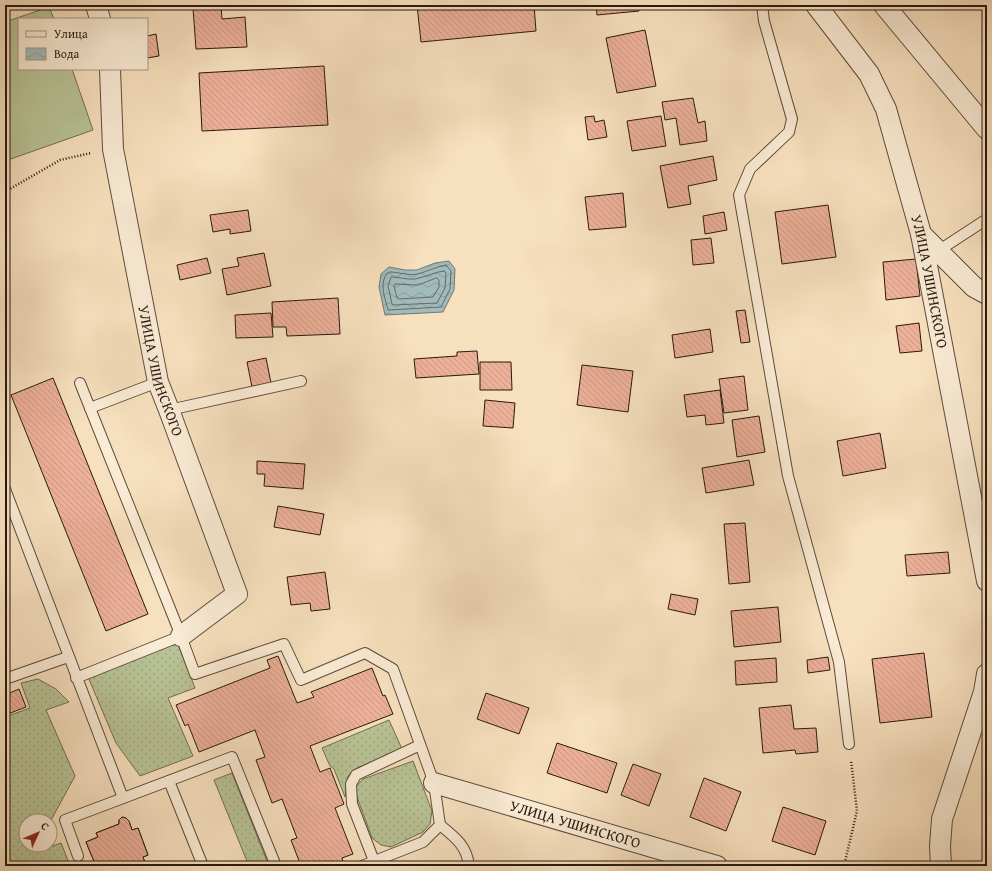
<svg xmlns="http://www.w3.org/2000/svg" width="992" height="871" font-family="'Gentium Book Plus',serif">
<style>
.grass{fill:url(#grass-dots);stroke:#706e52}
.garden{fill:#b8c395;stroke:#706e52}
.water{fill:url(#water-waves);stroke:#717a76}
.lines{fill:none;stroke-linecap:round;stroke-linejoin:round}
.shore{stroke:#656a65;stroke-width:1}
.building{fill:url(#building-back-hatch);stroke:#29190f}
.lane-casing{stroke:#5c4b3b;stroke-width:12}
.street-casing{stroke:#5c4b3b;stroke-width:22}
.path{stroke:#29190f;stroke-width:2.5;stroke-dasharray:1 2;stroke-linecap:butt}
.lane{stroke:#faebd5;stroke-width:10}
.street{stroke:#faebd5;stroke-width:20}
.labels{text-anchor:middle;stroke-width:4;stroke-linejoin:round;paint-order:stroke}
.street-label{font-size:15px;fill:#29190f;stroke:#faebd5}
</style>
<defs>
<pattern id="grass-dots" width="8" height="8" patternUnits="userSpaceOnUse"><rect width="8" height="8" fill="#b8c395"/><path d="M2 2h.1M6 6h.1" fill="none" stroke="#9ea77f" stroke-width="1.8" stroke-linecap="round"/></pattern>
<pattern id="water-waves" width="16" height="10" patternUnits="userSpaceOnUse"><rect width="16" height="10" fill="#a1bbbb"/><path d="M0 5q4-4 8 0t8 0" fill="none" stroke="#8ba0a0"/></pattern>
<pattern id="building-back-hatch" width="6" height="6" patternUnits="userSpaceOnUse"><rect width="6" height="6" fill="#edb099"/><path d="M-1 5l2 2M0 0l6 6M5-1l2 2" fill="none" stroke="#cb9783"/></pattern>
</defs>
<rect width="100%" height="100%" fill="#f7e0be"/>
<filter id="stains"><feTurbulence type="fractalNoise" baseFrequency=".005" numOctaves="4"/><feColorMatrix values="0 0 0 0 .2 0 0 0 0 .09 0 0 0 0 .02 0 0 0 .5 -.17"/></filter>
<radialGradient id="worn" r=".72"><stop offset=".6" stop-color="#630" stop-opacity="0"/><stop offset="1" stop-color="#630" stop-opacity=".3"/></radialGradient>
<!-- grass -->
<g class="grass">
<path d="M177 642 195 688 168 698 193 756 140 776 116 743 88 677Z"/>
<path d="M38 679 56 689 69 702 46 710 75 776 50 822 26 821V845H46L47 848 61 843 69 863 68 866H5V717L30 708 21 683Z"/>
<path d="M389 720 402 749 357 768 348 776 345 797 334 769 330 766 322 748Z"/>
<path d="M413 761 432 811 430 824 423 832 391 847 381 845 372 838 357 797 356 787 363 779Z"/>
<path d="M232 773 269 866H249L214 780Z"/>
</g>
<!-- garden -->
<path class="garden" d="M49 7 54 19H19V69H72L93 130 5 161V22Z"/>
<!-- water -->
<path class="water" d="M449 261 455 269 454 290 443 312 385 315 379 287 381 274 389 267 405 270H417L435 263Z"/>
<g class="lines">
<!-- shore -->
<g class="shore">
<path d="M446 265 451 271 450 289 441 307 388 310C385 298 378 281 389 272 399 272 408 276 418 274 428 271 436 267 446 265Z"/>
<path d="M444 271 446 273 445 288 437 303 394 305 392 304 388 286 391 277C400 277 410 281 419 278 428 276 435 272 444 271Z"/>
<path d="M437 278 439 280V287L433 297 399 299 397 298 394 286 395 284 418 285Z"/>
</g>
</g>
<!-- building -->
<g class="building">
<path d="M417 5H534L536 31 421 42Z"/>
<path d="M596 5H638L639 11 597 15Z"/>
<path d="M221 6 222 19 245 17 247 47 196 49 193 8Z"/>
<path d="M645 30 656 86 617 93 606 38Z"/>
<path d="M156 34 159 56 147 58V36Z"/>
<path d="M324 66 328 125 202 131 199 73Z"/>
<path d="M693 98 698 123 705 121 707 141 680 145 676 118 665 120 662 102Z"/>
<path d="M594 116 595 122 604 120 607 137 588 140 585 117Z"/>
<path d="M661 116 666 146 632 151 627 121Z"/>
<path d="M713 156 717 180 688 186 691 204 668 208 660 166Z"/>
<path d="M623 193 626 227 589 230 585 197Z"/>
<path d="M828 205 836 257 782 264 775 212Z"/>
<path d="M248 210 251 231 230 234V229L213 232 210 215Z"/>
<path d="M724 212 727 230 705 234 703 216Z"/>
<path d="M711 238 714 263 693 265 691 240Z"/>
<path d="M264 253 271 286 227 295 222 269 239 266 237 258Z"/>
<path d="M207 258 211 273 180 280 177 265Z"/>
<path d="M916 259 920 296 886 300 883 262Z"/>
<path d="M338 298 340 334 287 336 286 327H273L272 302Z"/>
<path d="M745 310 750 342 741 343 736 311Z"/>
<path d="M271 313 273 337 236 338 235 315Z"/>
<path d="M919 323 922 351 900 353 896 326Z"/>
<path d="M710 329 713 352 675 358 672 335Z"/>
<path d="M477 351 479 374 416 378 414 359 457 356V352Z"/>
<path d="M266 358 271 383 252 387 247 362Z"/>
<path d="M480 362H511L512 390H480Z"/>
<path d="M582 365 633 371 628 412 577 405Z"/>
<path d="M744 376 748 410 724 413 719 379Z"/>
<path d="M53 378 148 614 106 631 11 395Z"/>
<path d="M720 390 724 423 706 425 705 415 687 417 684 395Z"/>
<path d="M485 400 515 403 513 428 483 426Z"/>
<path d="M759 416 765 452 737 457 732 420Z"/>
<path d="M880 433 886 468 843 476 837 441Z"/>
<path d="M749 460 754 485 706 493 702 468Z"/>
<path d="M257 461 305 464 303 489 264 486 265 474H257Z"/>
<path d="M278 506 324 514 320 535 274 527Z"/>
<path d="M745 523 750 582 729 584 724 524Z"/>
<path d="M948 552 950 573 907 576 905 555Z"/>
<path d="M325 572 330 609 311 611 310 603 291 605 287 577Z"/>
<path d="M671 594 698 599 695 615 668 609Z"/>
<path d="M778 607 781 642 734 647 731 611Z"/>
<path d="M924 653 932 717 880 723 872 659Z"/>
<path d="M278 656 297 703 314 697 311 692 372 668 383 696 385 695 393 714 310 746 320 772 330 768 344 804 335 808 353 854 342 858 343 862 333 866H301L291 840 297 838 282 799 272 803 256 760 265 757 255 730 199 752 188 724 185 726 176 705 270 668 267 660Z"/>
<path d="M828 657 830 670 808 673 807 660Z"/>
<path d="M776 658 777 682 736 685 735 661Z"/>
<path d="M19 689 26 707 5 715V695Z"/>
<path d="M486 693 529 708 519 734 477 719Z"/>
<path d="M791 705 794 729 816 728 818 752 796 754 795 750 763 753 759 708Z"/>
<path d="M557 743 617 763 607 793 547 773Z"/>
<path d="M633 764 661 774 649 806 621 795Z"/>
<path d="M704 778 741 792 726 831 690 817Z"/>
<path d="M783 807 826 821 815 855 772 841Z"/>
<path d="M122 817 126 818 129 821 132 830 138 828 148 855 143 857 146 866H96L86 842 98 837 96 833 119 824V820Z"/>
<path d="M122 817 126 818 129 821 132 830 138 828 148 855 143 857 146 866H96L86 842 98 837 96 833 119 824V820Z"/>
</g>
<g class="lines">
<defs>
<g id="lane">
<path d="M762 5 764 21 792 119 789 132 750 169 739 195 788 476 839 662 849 744"/>
<path d="M938 251 987 219"/>
<path d="M80 383 181 636 195 674 284 644 301 680 365 653 393 669 434 783 440 825 423 842 362 866"/>
<path d="M90 408 158 382"/>
<path d="M169 410 301 381"/>
<path d="M5 489 123 798"/>
<path d="M76 678 181 636"/>
<path d="M5 679 68 657"/>
<path d="M169 781 203 866"/>
<path d="M440 825C455 837 467 846 469 866"/>
<path d="M78 856 65 820 232 757 276 866"/>
<path d="M374 861 352 804 351 784 356 775 420 745"/>
</g>
<g id="street">
<path d="M96 5 100 19"/>
<path id="s1" d="M816 5 869 74 886 109 921 234 987 581"/>
<path d="M884 5 987 129"/>
<path id="s2" d="M110 69 113 149 158 382 169 410 237 594 181 636"/>
<path d="M921 234 974 287 987 294"/>
<path id="s3" d="M434 783 717 866"/>
<path d="M941 866 940 846 942 819 984 692 987 674"/>
</g>
</defs>
<!-- lane casing -->
<use href="#lane" class="lane-casing"/>
<!-- street casing -->
<use href="#street" class="street-casing"/>
<!-- path -->
<g class="path">
<path d="M5 191 8 190 60 160 91 153"/>
<path d="M844 866 857 811 851 760"/>
</g>
<!-- lane -->
<use href="#lane" class="lane"/>
<!-- street -->
<use href="#street" class="street"/>
</g>
<g class="labels">
<!-- street labels -->
<g class="street-label">
<text dy="5" stroke="none"><textPath href="#s1" startOffset="304">УЛИЦА УШИНСКОГО</textPath></text>
<text dy="5" stroke="none"><textPath href="#s2" startOffset="307">УЛИЦА УШИНСКОГО</textPath></text>
<text dy="5" stroke="none"><textPath href="#s3" startOffset="147">УЛИЦА УШИНСКОГО</textPath></text>
</g>
</g>
<!-- margin -->
<rect width="992" height="871" fill="none" stroke="#f7e0be" stroke-width="20"/>
<rect x="6" y="6" width="980" height="859" fill="none" stroke="#29190f" stroke-width="2"/>
<rect x="10" y="10" width="972" height="851" fill="none" stroke="#29190f"/>
<!-- legend -->
<rect x="18" y="18" width="130" height="52" fill="#faebd5" stroke="#a69786"/>
<rect x="26" y="31" width="20" height="6" fill="#faebd5" stroke="#a69786"/>
<text x="54" y="38" font-size="12" fill="#29190f">Улица</text>
<rect x="26" y="48" width="20" height="12" fill="url(#water-waves)" stroke="#a69786"/>
<text x="54" y="58" font-size="12" fill="#29190f">Вода</text>
<!-- north arrow -->
<g transform="translate(38 833) rotate(46)"><circle r="19" fill="#faebd5" stroke="#a69786"/>
<path d="M0-3L7 15L0 10L-7 15Z" fill="#8f2418"/>
<text y="-6" font-size="11" font-weight="bold" text-anchor="middle" fill="#29190f">С</text>
</g>
<rect width="100%" height="100%" filter="url(#stains)"/>
<rect width="100%" height="100%" fill="url(#worn)"/>
</svg>
